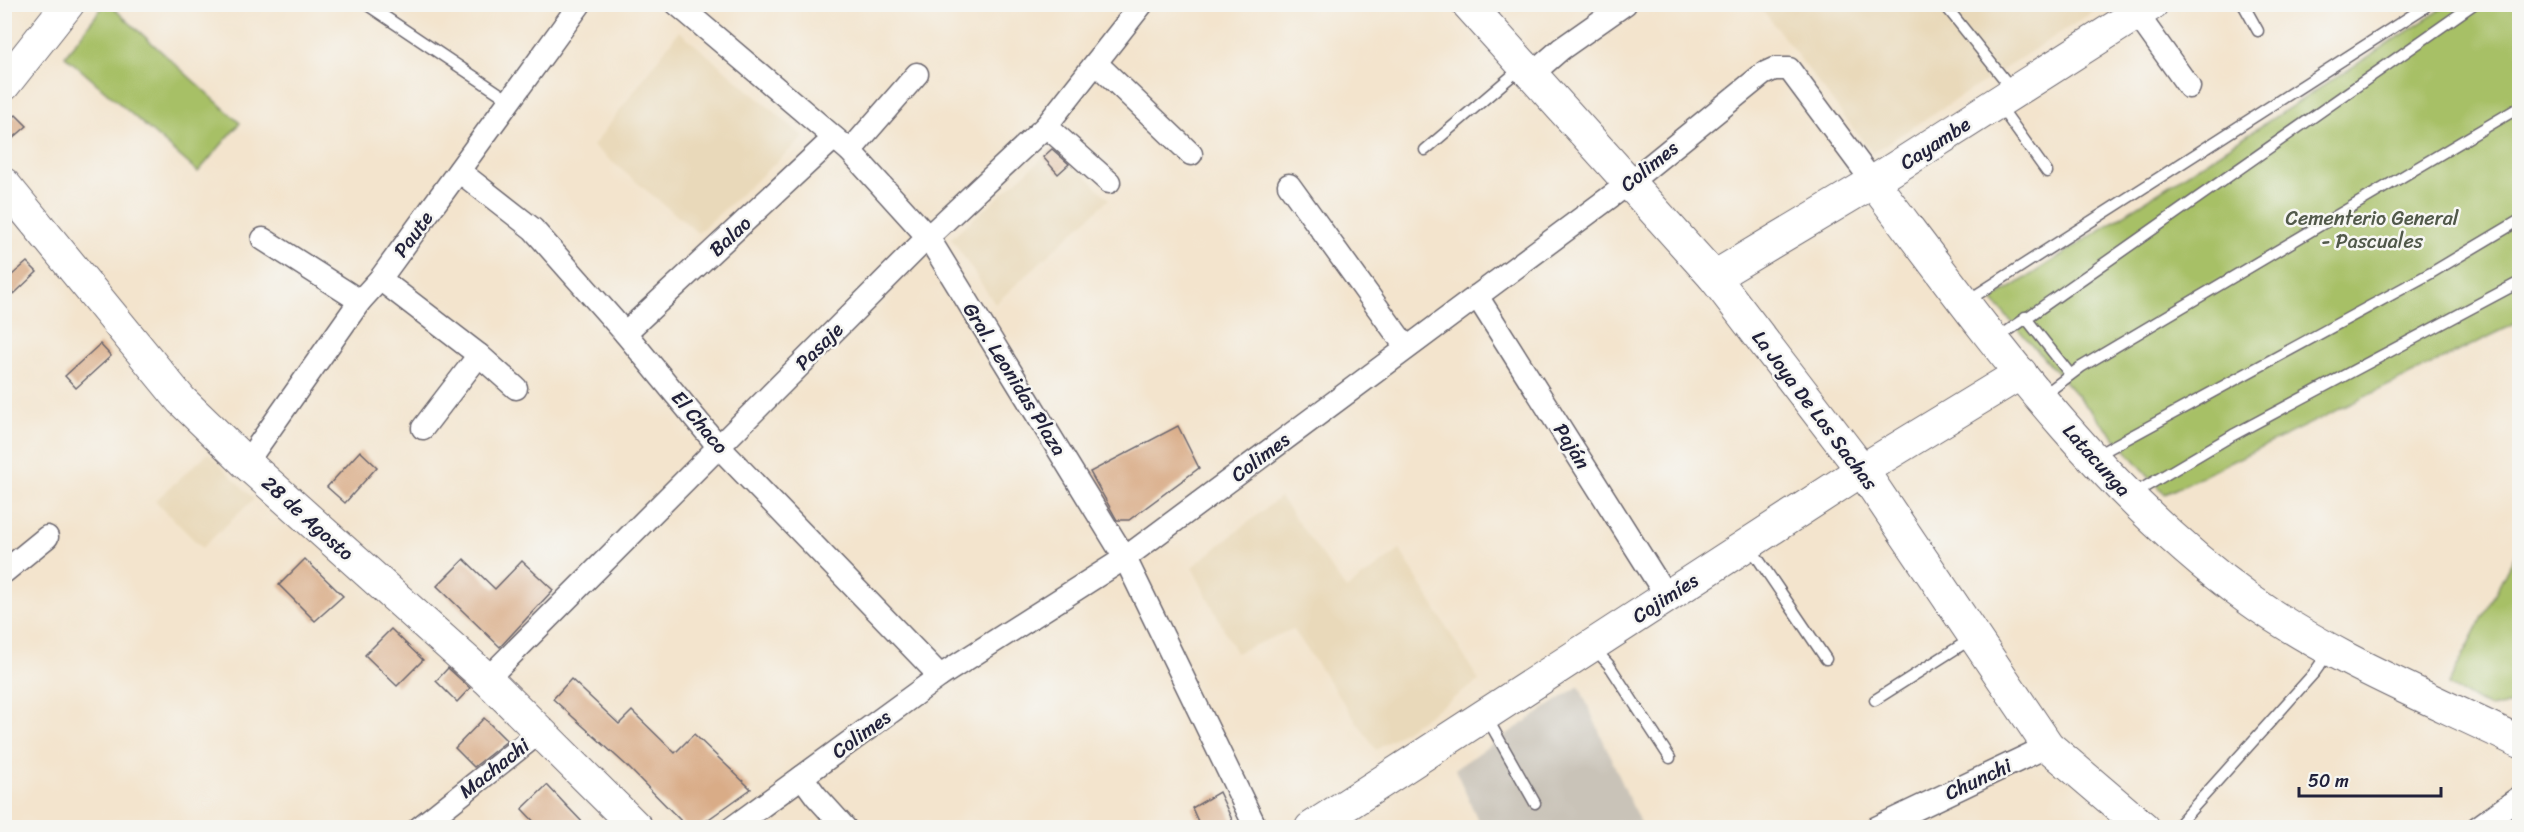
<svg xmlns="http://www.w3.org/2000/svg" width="2524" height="832" font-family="Sriracha,sans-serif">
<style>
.built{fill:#e9d9ba}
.industrial{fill:#c9c3b8}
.green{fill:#a7c066;stroke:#647150;stroke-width:1.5}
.building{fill:#d9ac87}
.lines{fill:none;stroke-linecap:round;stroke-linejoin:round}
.lane-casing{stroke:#6b666e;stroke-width:13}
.street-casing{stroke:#6b666e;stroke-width:25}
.secondary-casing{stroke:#6b666e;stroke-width:34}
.lane{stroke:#fff;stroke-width:10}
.street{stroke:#fff;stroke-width:22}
.secondary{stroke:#fff;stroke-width:32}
.labels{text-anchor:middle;stroke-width:5;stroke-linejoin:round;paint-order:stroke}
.street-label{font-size:20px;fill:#22223b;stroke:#f6f6f2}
.park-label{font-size:20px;fill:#51594a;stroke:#f6f6f2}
</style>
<rect width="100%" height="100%" fill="#f6f6f2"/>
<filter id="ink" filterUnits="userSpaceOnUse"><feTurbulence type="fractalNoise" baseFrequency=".0167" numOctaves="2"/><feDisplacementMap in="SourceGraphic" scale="12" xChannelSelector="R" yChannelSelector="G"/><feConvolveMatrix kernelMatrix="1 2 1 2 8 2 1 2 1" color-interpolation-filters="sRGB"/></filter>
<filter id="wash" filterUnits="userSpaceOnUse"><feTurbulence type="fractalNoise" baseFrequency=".008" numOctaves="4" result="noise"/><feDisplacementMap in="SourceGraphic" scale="24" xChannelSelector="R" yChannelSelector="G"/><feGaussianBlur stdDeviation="1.35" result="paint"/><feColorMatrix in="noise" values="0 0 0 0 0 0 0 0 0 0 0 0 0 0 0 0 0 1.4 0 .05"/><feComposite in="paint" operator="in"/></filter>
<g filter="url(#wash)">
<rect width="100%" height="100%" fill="#f3e4cd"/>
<!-- built -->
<g class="built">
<path d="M2093 4 2099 8 1872 153 1759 5Z"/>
<path d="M679 31 804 137 698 233 593 146Z"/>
<path d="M1043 158 1057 175 1072 162 1109 199 995 304 951 238Z"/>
<path d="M208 453 254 499 202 548 155 501Z"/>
<path d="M1280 497 1346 589 1400 550 1479 681 1376 750 1293 629 1236 653 1192 567Z"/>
</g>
<!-- industrial -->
<path class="industrial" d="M1579 686 1640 823 1625 828 1481 827 1455 769Z"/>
<!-- green -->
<g class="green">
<path d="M104 5H110L240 123 198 172 65 56Z"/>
<path d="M2448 5H2519V322L2165 494 1992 300Z"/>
<path d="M2519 547V704L2489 707 2448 685Z"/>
</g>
<g id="blocks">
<!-- building -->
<g class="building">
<path d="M16 115 27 126 4 146V125Z"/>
<path d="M1052 149 1069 164 1058 174 1043 157Z"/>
<path d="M27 262 37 272 14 294 4 282Z"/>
<path d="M100 344 111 356 76 388 65 376Z"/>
<path d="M1178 426 1199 468 1129 520H1117L1090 472Z"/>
<path d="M360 451 377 467 345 503 327 487Z"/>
<path d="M305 559 343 596 315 621 279 585Z"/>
<path d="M464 559 495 589 522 561 553 590 500 647 437 586Z"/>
<path d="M391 629 423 660 397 686 365 655Z"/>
<path d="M448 668 470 688 457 702 436 681Z"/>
<path d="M571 679 619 724 632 711 675 753 694 734 751 789 696 828H688L626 765 553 699Z"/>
<path d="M484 718 507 741 474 767 455 748Z"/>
<path d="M547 785 564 803 588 828H540L522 809Z"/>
<path d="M1219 792 1236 828H1201L1192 808Z"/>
</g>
</g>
</g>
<g filter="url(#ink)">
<use href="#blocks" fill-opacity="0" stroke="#6b666e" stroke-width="1.5"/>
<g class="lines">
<defs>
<g id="lane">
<path d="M366 4 509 100"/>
<path d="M1944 4 2012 89"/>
<path d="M2243 4 2258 31"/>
<path d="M1999 105 2047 172"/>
<path d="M1425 150 1521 68"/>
<path d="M1967 301 2425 7"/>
<path d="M2025 317 2070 374"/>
<path d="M1995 340 2474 4"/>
<path d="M2041 397 2081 367 2520 107"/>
<path d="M2095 456 2431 273 2520 220"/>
<path d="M2133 494 2233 435 2520 282"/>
<path d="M1750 547 1826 659"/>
<path d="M1594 648 1609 665 1670 758"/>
<path d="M1875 700 1971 639"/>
<path d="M1487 718 1535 803"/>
<path d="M2175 828 2314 673 2329 652"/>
</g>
<g id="street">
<path d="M677 4 850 151 928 237 1125 558 1256 828"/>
<path d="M2137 14 2189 87"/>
<path d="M1096 63 1191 154"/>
<path d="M1531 75 1561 49 1625 4"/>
<path d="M1046 126 1109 182"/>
<path d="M850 151 917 74"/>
<path d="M459 171 533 229 625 333 718 446 940 676"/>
<path d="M1289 185 1406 347"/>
<path d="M263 239 360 301"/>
<path d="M380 279 479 355 516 388"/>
<path d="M1477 296 1667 597"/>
<path d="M625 333 834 138"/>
<path d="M423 428 479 355"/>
<path d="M246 463 360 301 380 279 580 4"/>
<path d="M4 572 47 537"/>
<path d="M487 679 928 237 1046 126 1142 4"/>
<path d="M802 777 816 796 845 828"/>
<path d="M419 828 541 731"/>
<path d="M732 828 940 676 1125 558 1629 183 1763 74 1774 69H1789L1873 182"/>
<path d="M1876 828 2048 746"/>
<path d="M2477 828 2520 797"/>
</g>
<g id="secondary">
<path d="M1468 4 1714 277 1862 470 2048 746 2144 828"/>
<path d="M4 85 68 4"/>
<path d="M1873 182C1984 328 2098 490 2247 598 2330 658 2428 697 2520 742"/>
<path d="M4 184 181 400 246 463 487 679 637 828"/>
<path d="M1714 277 1873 182 2152 4"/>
<path d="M1311 828 1862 470 2021 373"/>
</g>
</defs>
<!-- lane casing -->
<use href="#lane" class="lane-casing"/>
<!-- street casing -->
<use href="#street" class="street-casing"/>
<!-- secondary casing -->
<use href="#secondary" class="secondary-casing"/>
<!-- lane -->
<use href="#lane" class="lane"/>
<!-- street -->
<use href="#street" class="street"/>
<!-- secondary -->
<use href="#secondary" class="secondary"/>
</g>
</g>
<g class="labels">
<!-- street labels -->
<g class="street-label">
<text transform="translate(1935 143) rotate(-33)" y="7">Cayambe</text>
<text transform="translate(1649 166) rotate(-39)" y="7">Colimes</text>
<text transform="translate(413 234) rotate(-54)" y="7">Paute</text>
<text transform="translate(730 236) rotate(-43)" y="7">Balao</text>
<text transform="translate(819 346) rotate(-45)" y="7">Pasaje</text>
<text transform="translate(1015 379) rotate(58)" y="7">Gral. Leonidas Plaza</text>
<text transform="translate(1815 410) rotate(53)" y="7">La Joya De Los Sachas</text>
<text transform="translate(700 422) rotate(50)" y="7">El Chaco</text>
<text transform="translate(1572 446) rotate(58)" y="7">Paján</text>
<text transform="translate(1260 457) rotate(-37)" y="7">Colimes</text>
<text transform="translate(2097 460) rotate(48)" y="7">Latacunga</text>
<text transform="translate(308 518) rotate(42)" y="7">28 de Agosto</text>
<text transform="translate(1665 598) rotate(-33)" y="7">Cojimíes</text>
<text transform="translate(861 734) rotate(-36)" y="7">Colimes</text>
<text transform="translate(494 768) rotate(-38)" y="7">Machachi</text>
<text transform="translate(1978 779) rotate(-25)" y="7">Chunchi</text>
</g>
<!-- park labels -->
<g class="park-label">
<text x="2372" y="225">Cementerio General<tspan x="2372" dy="23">- Pascuales</tspan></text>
</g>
</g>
<!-- margin -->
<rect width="2524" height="832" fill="none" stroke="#f6f6f2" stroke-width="24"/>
<!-- scale -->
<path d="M2299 787v9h142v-9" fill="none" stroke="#22223b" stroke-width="3"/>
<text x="2308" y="787" font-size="18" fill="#22223b" stroke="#f6f6f2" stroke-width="4.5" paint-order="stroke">50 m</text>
</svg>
